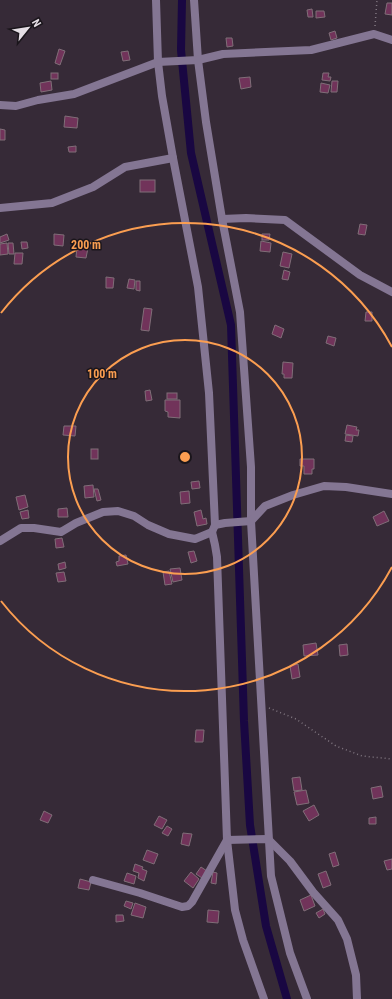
<svg xmlns="http://www.w3.org/2000/svg" width="392" height="999" font-family="'Roboto Condensed',sans-serif">
<style>
.lines{fill:none;stroke-linecap:round;stroke-linejoin:round}
.canal{stroke:#190742;stroke-width:8}
.building{fill:#71335a;stroke:#806e78}
.path{stroke:#817781;stroke-width:1.5;stroke-dasharray:1 3;stroke-linecap:butt}
.minor{stroke:#847693;stroke-width:8}
.ring{fill:none;stroke:#fb9e51;stroke-width:2}
.centre{fill:#fb9e51;stroke:#1a151b;stroke-width:2}
.ring-label{font-size:12px;text-anchor:middle;font-weight:bold;fill:#fb9e51;stroke:#1a151b;stroke-width:3;stroke-linejoin:round;paint-order:stroke}
</style>
<rect width="100%" height="100%" fill="#362a37"/>
<g class="lines">
<!-- canal -->
<path class="canal" d="M182 0 181 50 191 153 231 325 244 721 250 825 266 926 287 999"/>
</g>
<!-- building -->
<g class="building">
<path d="M387 3H392V15L385 14Z"/>
<path d="M312 9 313 17H308L307 10Z"/>
<path d="M316 11H324L325 17 316 18Z"/>
<path d="M335 31 337 38 331 40 329 33Z"/>
<path d="M226 38H232L233 46 227 47Z"/>
<path d="M59 49 65 51 60 65 55 63Z"/>
<path d="M128 51 130 60 123 61 121 52Z"/>
<rect x="51" y="73" width="7" height="6"/>
<path d="M323 73H329L328 77H331L330 81 322 80Z"/>
<path d="M250 77 251 87 241 89 239 78Z"/>
<path d="M51 81 52 90 41 92 40 83Z"/>
<path d="M332 81H338L337 92H331Z"/>
<path d="M321 83 330 85 328 93 320 92Z"/>
<path d="M65 116 78 118 77 128 64 127Z"/>
<path d="M0 129 5 130V140H0Z"/>
<path d="M76 146V152H69L68 147Z"/>
<rect x="140" y="180" width="15" height="12"/>
<path d="M360 224 367 225 365 235 358 234Z"/>
<path d="M7 234 9 240 0 243V237Z"/>
<path d="M54 234 64 235 63 246 54 245Z"/>
<path d="M262 234H270L269 240H262Z"/>
<path d="M261 241 271 243 270 252 260 251Z"/>
<path d="M21 242H27L28 248 22 249Z"/>
<path d="M7 243 8 254 0 255V244Z"/>
<path d="M8 243H13L14 254H9Z"/>
<path d="M77 247 88 248 86 258 76 257Z"/>
<path d="M283 252 292 254 289 268 280 266Z"/>
<path d="M15 253H23L22 264H14Z"/>
<path d="M284 270 290 272 288 280 282 279Z"/>
<path d="M106 277 114 278 113 288H106Z"/>
<path d="M129 279 135 280 134 289 127 288Z"/>
<path d="M136 281H140V291L136 290Z"/>
<path d="M144 308 152 309 149 331 141 330Z"/>
<path d="M366 312H372V321H365Z"/>
<path d="M275 325 284 329 281 338 272 334Z"/>
<path d="M328 336 336 338 334 346 326 343Z"/>
<path d="M283 362 293 363 292 378H284V374H282Z"/>
<path d="M150 390 152 400 146 401 145 391Z"/>
<rect x="167" y="393" width="10" height="6"/>
<path d="M165 400H180V418L168 417V412L165 411Z"/>
<path d="M347 425 357 427 356 430H359L358 436 345 434Z"/>
<path d="M64 426H76L75 436 63 435Z"/>
<path d="M346 435 353 436 352 442 345 441Z"/>
<rect x="91" y="449" width="7" height="10"/>
<path d="M300 459H314V469H312V474H304V466H300Z"/>
<path d="M199 481 200 488 192 489 191 482Z"/>
<path d="M93 485 94 497 85 498 84 486Z"/>
<path d="M94 489H98L101 500 97 501Z"/>
<path d="M189 491 190 503 181 504 180 492Z"/>
<path d="M25 495 28 507 19 510 16 497Z"/>
<path d="M67 508 68 517H58V509Z"/>
<path d="M28 510 29 518 22 519 20 512Z"/>
<path d="M201 510 203 519 206 518 207 524 197 526 194 512Z"/>
<path d="M384 511 389 521 377 526 373 517Z"/>
<path d="M62 538 64 547 56 548 55 539Z"/>
<path d="M194 551 197 561 191 563 188 552Z"/>
<path d="M126 555 128 564 117 566 116 562 119 561V556Z"/>
<path d="M65 562 66 568 59 570 58 564Z"/>
<path d="M180 568 182 580 173 582 170 569Z"/>
<path d="M169 571 172 584 165 585 163 572Z"/>
<path d="M64 572 66 581 58 582 56 573Z"/>
<path d="M316 643 318 655 304 656 303 645Z"/>
<path d="M347 644 348 655 340 656 339 645Z"/>
<path d="M298 664 300 677 292 679 290 666Z"/>
<path d="M196 730H204L203 742H195Z"/>
<path d="M300 777 302 790 294 791 292 778Z"/>
<path d="M381 786 383 797 373 799 371 788Z"/>
<path d="M306 790 309 803 297 805 294 792Z"/>
<path d="M314 805 319 815 309 821 303 811Z"/>
<path d="M44 811 52 815 48 823 40 820Z"/>
<path d="M159 816 167 820 162 829 154 825Z"/>
<path d="M376 817V824H369V818Z"/>
<path d="M167 826 172 829 168 836 162 833Z"/>
<path d="M183 833 192 834 189 846 181 844Z"/>
<path d="M147 850 158 854 154 864 143 860Z"/>
<path d="M335 852 339 865 333 867 329 854Z"/>
<path d="M392 859V869L387 870 384 861Z"/>
<path d="M135 864 143 867 142 869 147 871 144 881 138 878 139 873 133 871Z"/>
<path d="M201 867 207 871 202 878 196 874Z"/>
<path d="M326 871 331 885 323 888 318 874Z"/>
<path d="M191 872 199 879 193 888 184 881Z"/>
<path d="M213 872 217 873 216 884 211 883Z"/>
<path d="M127 873 136 876 134 884 124 881Z"/>
<path d="M80 879 91 882 89 890 78 888Z"/>
<path d="M311 895 315 906 304 911 300 900Z"/>
<path d="M126 901 133 903 131 909 124 906Z"/>
<path d="M135 903 146 907 143 918 131 915Z"/>
<path d="M323 909 325 914 319 918 316 913Z"/>
<path d="M208 910 219 911 218 923 207 922Z"/>
<path d="M116 915H123L124 921 116 922Z"/>
</g>
<g class="lines">
<!-- path -->
<g class="path">
<path d="M375 26 377 0"/>
<path d="M269 708 296 719 336 746 362 756 392 759"/>
</g>
<!-- minor -->
<g class="minor">
<path d="M156 0 158 62 162 96 173 158 198 287 209 393 215 525 212 532 215 545 217 557 227 840 268 839 290 861 313 892 338 920 347 939 356 975 357 999"/>
<path d="M194 0 198 60 206 122 222 219 240 312 251 467V521L271 876 290 953 307 999"/>
<path d="M0 105 16 106 38 100 74 94 158 62 198 60 223 54 311 50 374 34 392 40"/>
<path d="M0 208 52 203 93 187 125 167 173 158"/>
<path d="M222 219 246 218 285 220 360 275 392 292"/>
<path d="M215 525 225 523 251 521 265 506 293 495 324 486 346 487 392 494"/>
<path d="M0 541 21 528H34L61 532 76 523 103 512 118 511 134 516 148 525 169 534 195 539 212 532"/>
<path d="M227 840 235 910 243 940 264 999"/>
<path d="M93 880 140 893 182 907 188 906 192 902 227 840"/>
</g>
</g>
<!-- distance rings -->
<g class="ring">
<circle cx="185" cy="457" r="117"/>
<path d="M392 567A234 234 0 0 1 1 601M1 313A234 234 0 0 1 392 347"/>
</g>
<circle cx="185" cy="457" r="6" class="centre"/>
<g class="ring-label">
<text x="86" y="249">200 m</text>
<text x="102" y="378">100 m</text>
</g>
<!-- north arrow -->
<g transform="translate(28 28) rotate(60)" stroke="#1a151b" stroke-width="3" paint-order="stroke">
<path d="M0-3L7 15L0 10L-7 15Z" fill="#e5dee5"/>
<text y="-6" font-size="11" font-weight="bold" text-anchor="middle" fill="#e5dee5">N</text>
</g>
</svg>
